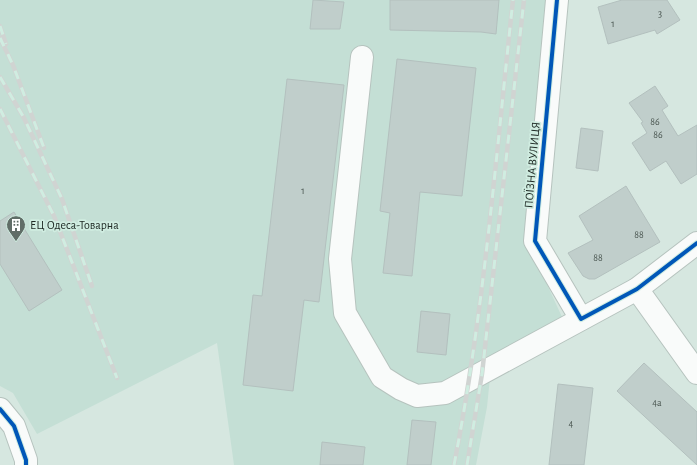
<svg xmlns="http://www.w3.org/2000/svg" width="697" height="465" font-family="'Alegreya Sans',sans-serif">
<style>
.built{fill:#c4dfd5}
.building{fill:#c0cecb;stroke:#b3c0be}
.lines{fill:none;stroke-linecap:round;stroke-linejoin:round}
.minor-casing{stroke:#b6c3be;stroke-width:24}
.minor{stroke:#f9fbfa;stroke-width:22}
.rail-casing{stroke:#d0d4d2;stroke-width:4.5}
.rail{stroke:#d0ede1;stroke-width:3;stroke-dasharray:9;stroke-linecap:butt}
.cycleway-casing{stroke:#d0ede1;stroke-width:6}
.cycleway{stroke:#0057b8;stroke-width:4}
.labels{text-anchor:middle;stroke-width:3.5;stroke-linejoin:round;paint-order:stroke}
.number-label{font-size:10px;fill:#48544f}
.street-label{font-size:12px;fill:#202b26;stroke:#d0ede1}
.poi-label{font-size:12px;fill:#202b26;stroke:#d0ede1;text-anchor:start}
</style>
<rect width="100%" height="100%" fill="#d6e7e0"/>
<!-- built -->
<path class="built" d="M0 0H551L528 243 562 317 492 358 487 407 476 465H234L217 343 37 434 13 393 0 386Z"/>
<!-- building -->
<g class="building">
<path d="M313 0 344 2 340 29H310Z"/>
<path d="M390 0H499L496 34 481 32 390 30Z"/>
<path d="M622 0H667L680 20 657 34 655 30 608 44 598 7Z"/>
<path d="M397 59 476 68 462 196 420 192 412 276 383 273 390 213 380 211Z"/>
<path d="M287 79 344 85 319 302 304 300 293 391 243 385 253 295 262 296Z"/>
<path d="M655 86 668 106 662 110 678 136 697 125V174L681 184 666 161 650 171 632 143 647 133 641 123 643 122 629 103Z"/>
<path d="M581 128 603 131 598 171 576 168Z"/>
<path d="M626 186 660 242 595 279H589L583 276 568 253 593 240 579 216Z"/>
<path d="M14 212 62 290 29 311 0 264V221Z"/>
<path d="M421 311 450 314 446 355 417 352Z"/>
<path d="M644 363 697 412V465L617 391Z"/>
<path d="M558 384 593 388 584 465H549Z"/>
<path d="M412 420 436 422 431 465H407Z"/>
<path d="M322 442 365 447 363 465H320Z"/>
</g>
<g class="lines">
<defs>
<g id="minor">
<path d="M557 0 535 241 581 319"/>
<path d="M362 57 340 259 345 313 382 377 401 389 417 396 445 393 637 289 697 243"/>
<path d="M637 289 697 373"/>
<path d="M0 409 14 426 26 460V465"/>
</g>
</defs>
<!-- minor casing -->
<use href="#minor" class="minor-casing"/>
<!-- minor -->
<use href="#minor" class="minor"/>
<defs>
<g id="rail">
<path d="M0 26 6 44"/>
<path d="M0 38 13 65 44 148"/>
<path d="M0 77 24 118 62 199 92 286"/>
<path d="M0 109 54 216 117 378"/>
<path d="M454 465C484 312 496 155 513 0"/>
<path d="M467 465 482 374 524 0"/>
</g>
</defs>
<!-- rail casing -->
<use href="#rail" class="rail-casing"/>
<!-- rail -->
<use href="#rail" class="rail"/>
<defs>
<g id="cycleway">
<path d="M557 0 535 241 581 319 637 289 697 243"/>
<path d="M0 409 14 426 26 460V465"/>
</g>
</defs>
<!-- cycleway casing -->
<use href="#cycleway" class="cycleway-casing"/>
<!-- cycleway -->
<use href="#cycleway" class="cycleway"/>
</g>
<!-- icons -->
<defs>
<symbol id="building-pin" viewBox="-11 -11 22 30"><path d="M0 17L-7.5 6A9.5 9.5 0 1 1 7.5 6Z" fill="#606d67" stroke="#d0ede1"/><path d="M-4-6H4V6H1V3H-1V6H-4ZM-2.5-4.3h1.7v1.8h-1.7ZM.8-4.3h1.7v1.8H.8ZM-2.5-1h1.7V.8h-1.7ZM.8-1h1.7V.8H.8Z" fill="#fff"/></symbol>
</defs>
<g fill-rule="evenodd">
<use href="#building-pin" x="5" y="214" width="22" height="30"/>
</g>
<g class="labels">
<!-- number labels -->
<g class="number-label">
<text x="660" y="17">3</text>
<text x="613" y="27">1</text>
<text x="655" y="125">86</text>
<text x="658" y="138">86</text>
<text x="303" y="194">1</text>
<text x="639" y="238">88</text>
<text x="598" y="261">88</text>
<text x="657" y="406">4а</text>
<text x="571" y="427">4</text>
</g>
<!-- street labels -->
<g class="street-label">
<text transform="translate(532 165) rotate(-85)" y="4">ПОЇЗНА ВУЛИЦЯ</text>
</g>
<!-- poi labels -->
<g class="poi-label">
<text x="30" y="229">ЕЦ Одеса-Товарна</text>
</g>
</g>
</svg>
